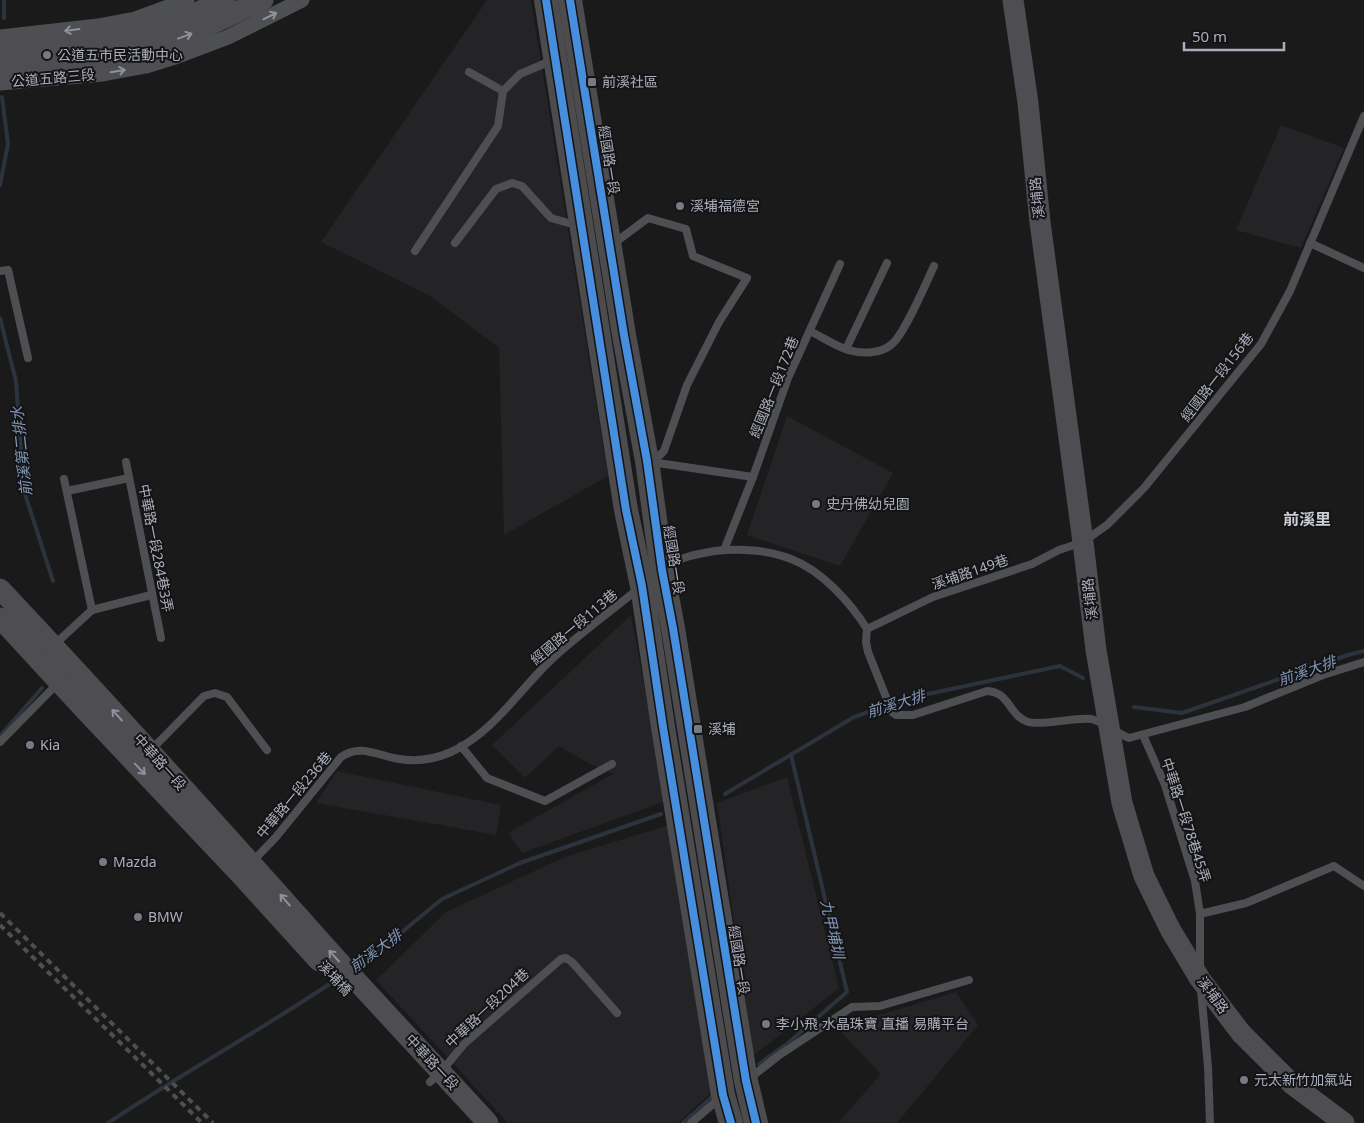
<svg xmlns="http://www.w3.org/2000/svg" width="1364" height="1123" font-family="'Noto Sans','Noto Sans TC',sans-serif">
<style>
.built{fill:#242426}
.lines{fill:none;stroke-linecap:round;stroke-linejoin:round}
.stream{stroke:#2c333d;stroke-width:4}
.lane{stroke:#4e4f53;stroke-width:8}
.street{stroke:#4e4f53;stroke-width:15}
.secondary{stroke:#4d4d52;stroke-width:21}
.primary{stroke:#4c4c4f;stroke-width:24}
.rail{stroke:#4e4f52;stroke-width:4;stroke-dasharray:6 5;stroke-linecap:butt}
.cycleway-casing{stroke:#141416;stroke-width:11}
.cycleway{stroke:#468fdf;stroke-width:8}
.oneway{stroke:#8f929c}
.oneway2{stroke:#8f919c}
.poi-dot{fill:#787a83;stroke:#141416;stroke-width:2}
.labels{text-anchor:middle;stroke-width:4;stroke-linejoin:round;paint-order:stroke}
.poi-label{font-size:14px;fill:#abaebb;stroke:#141416;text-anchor:start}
.street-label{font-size:14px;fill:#abaebb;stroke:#141416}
.water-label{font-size:15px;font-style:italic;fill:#8298b7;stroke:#141416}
.quarter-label{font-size:16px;font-weight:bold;fill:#ccced7;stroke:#141416}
</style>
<rect width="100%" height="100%" fill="#1a1a1a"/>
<!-- built -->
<g class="built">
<path d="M487 0H531L608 476 504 535 499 348 430 296 321 242Z"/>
<path d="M1281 125 1344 148 1301 248 1236 230Z"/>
<path d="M787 416 893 473 840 566 747 535Z"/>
<path d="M631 615 666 801 522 853 508 833 613 774 590 764 559 746 525 778 492 745Z"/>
<path d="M337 771 501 805 496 835 316 803Z"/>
<path d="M787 777 839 988 753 1056 717 803Z"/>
<path d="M669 825 716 1088 678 1123H508L376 980 446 912 565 857Z"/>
<path d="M956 992 978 1025 897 1123H838L881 1074 837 1028Z"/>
</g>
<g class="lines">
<!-- stream -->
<g class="stream">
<path d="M4 0V18"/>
<path d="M0 185 8 144 2 97"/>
<path d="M0 318 16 381 24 491 53 581"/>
<path d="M1134 707 1182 713 1348 655 1364 651"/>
<path d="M0 736 42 688"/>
<path d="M725 794 854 717 909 698 1060 666 1083 678"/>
<path d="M353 968 385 946 442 899 520 863 661 814"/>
<path d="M759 1064 788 1043 847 992 791 755"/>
<path d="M108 1123C185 1071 267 1027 343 975"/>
<path d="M683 1123 713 1096"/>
</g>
<!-- lane -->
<g class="lane">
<path d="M469 72 503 91"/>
<path d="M455 243 496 189 512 183 522 186 551 218 579 226"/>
<path d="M1310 243 1364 268"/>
<path d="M613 244 648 218 686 229 693 256 747 278 719 322 687 385 664 451 660 455 649 460"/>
<path d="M415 251 498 126 503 91 520 74 553 60"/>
<path d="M0 271 8 270 28 358"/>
<path d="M810 331C822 337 835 346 848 350 862 354 881 354 892 344 905 333 926 283 934 266"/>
<path d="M846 349 887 263"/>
<path d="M126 462 161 638"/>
<path d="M651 462 753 477"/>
<path d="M64 479 92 610"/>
<path d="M67 491 129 478"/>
<path d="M724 550 753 477 788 378 840 264"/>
<path d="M665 568C679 557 697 554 715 551 739 548 769 550 791 559 821 570 851 603 867 629"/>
<path d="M867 629 933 597 1032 564 1059 550 1083 542 1107 525 1144 488 1261 344 1290 291 1364 116"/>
<path d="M867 629 866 642 868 652 892 712 896 715H913L987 691C1010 692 1009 716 1028 722 1043 726 1074 717 1091 719 1097 719 1121 735 1129 738L1245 707 1323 675 1364 662"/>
<path d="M54 645 92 610 151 595"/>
<path d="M1143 735 1165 785 1195 881 1200 914V969"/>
<path d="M0 742 58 683"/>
<path d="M461 746 487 778 545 801 612 764"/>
<path d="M151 750 204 696 215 693 227 697 267 750"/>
<path d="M252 862 276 837 341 757C360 743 379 756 399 759 417 762 435 759 451 752 494 732 519 690 552 659 579 634 610 612 638 589"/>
<path d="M1200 914 1246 903 1334 866 1364 886"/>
<path d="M1201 990 1208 1067 1210 1123"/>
<path d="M750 1078 778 1056 852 1007 880 1006 969 980"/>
<path d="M430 1082 441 1072 464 1044 561 959 566 958 572 962 617 1013"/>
<path d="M691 1123 720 1098"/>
</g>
<!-- street -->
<g class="street">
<path d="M0 37 98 26 135 19 187 0"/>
<path d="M0 83 103 74 146 66 178 56 228 37 302 0"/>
</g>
<!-- secondary -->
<g class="secondary">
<path d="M1013 0 1028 103 1040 222 1083 542 1096 650 1122 803 1144 876 1170 929 1200 979 1241 1033 1292 1084 1344 1123"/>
<path d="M0 52 70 44 140 33 169 25 225 0"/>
<path d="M0 68C51 64 105 62 155 47 192 35 227 16 263 0"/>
<path d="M0 589C107 703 212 819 316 936 372 999 431 1061 488 1123"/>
<path d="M0 618 81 706 240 874 319 961"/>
</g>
<!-- primary -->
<g class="primary">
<path d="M546 0 626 510 642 586 663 727 723 1095 731 1123"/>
<path d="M570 0 624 335 647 461 662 570 673 628 746 1081 756 1123"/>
</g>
<!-- rail -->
<g class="rail">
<path d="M0 913 213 1123"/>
<path d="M0 925 202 1123"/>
</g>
<defs>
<g id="cycleway">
<path d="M546 0 626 510 642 586 663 727 723 1095 731 1123"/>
<path d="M570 0 624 335 647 461 662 570 673 628 746 1081 756 1123"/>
</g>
</defs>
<!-- cycleway casing -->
<use href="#cycleway" class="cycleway-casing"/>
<!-- cycleway -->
<use href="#cycleway" class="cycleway"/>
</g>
<!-- one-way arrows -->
<defs><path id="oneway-shaft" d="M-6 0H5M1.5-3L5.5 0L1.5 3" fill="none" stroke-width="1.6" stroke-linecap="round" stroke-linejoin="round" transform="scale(1.25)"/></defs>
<g class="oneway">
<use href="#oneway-shaft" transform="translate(270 16) rotate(-26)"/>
<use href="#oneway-shaft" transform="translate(72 30) rotate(172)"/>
<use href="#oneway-shaft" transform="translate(118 71) rotate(-10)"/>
</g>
<g class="oneway2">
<use href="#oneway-shaft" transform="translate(185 36) rotate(-20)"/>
<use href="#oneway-shaft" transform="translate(117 715) rotate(-132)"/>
<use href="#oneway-shaft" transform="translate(140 769) rotate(46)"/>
<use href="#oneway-shaft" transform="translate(285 900) rotate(-131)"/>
<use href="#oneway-shaft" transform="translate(334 956) rotate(-133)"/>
</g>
<!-- markers -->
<g class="poi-dot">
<circle cx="47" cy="55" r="5"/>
<rect x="587" y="77" width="10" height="10" rx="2.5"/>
<circle cx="680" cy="206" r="5"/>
<circle cx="816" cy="504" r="5"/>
<rect x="693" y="724" width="10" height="10" rx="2.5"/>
<circle cx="30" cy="745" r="5"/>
<circle cx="103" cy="862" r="5"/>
<circle cx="138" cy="917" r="5"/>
<circle cx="766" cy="1024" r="5"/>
<circle cx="1244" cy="1080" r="5"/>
</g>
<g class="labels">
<!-- poi labels -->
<g class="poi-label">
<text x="57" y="60">公道五市民活動中心</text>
<text x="602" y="87">前溪社區</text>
<text x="690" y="211">溪埔福德宮</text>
<text x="826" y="509">史丹佛幼兒園</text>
<text x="708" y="734">溪埔</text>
<text x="40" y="750">Kia</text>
<text x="113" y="867">Mazda</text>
<text x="148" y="922">BMW</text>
<text x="776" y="1029">李小飛 水晶珠寶 直播 易購平台</text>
<text x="1254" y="1085">元太新竹加氣站</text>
</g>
<!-- street labels -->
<g class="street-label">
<text transform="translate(53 78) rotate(-5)" y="5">公道五路三段</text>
<text transform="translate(609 160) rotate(81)" y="5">經國路一段</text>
<text transform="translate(1037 198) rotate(-96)" y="5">溪埔路</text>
<text transform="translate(1217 377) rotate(-52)" y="5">經國路一段156巷</text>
<text transform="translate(774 387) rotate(-68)" y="5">經國路一段172巷</text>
<text transform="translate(156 548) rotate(79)" y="5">中華路一段284巷3弄</text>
<text transform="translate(674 560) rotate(81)" y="5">經國路一段</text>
<text transform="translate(970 572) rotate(-19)" y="5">溪埔路149巷</text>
<text transform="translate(1090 599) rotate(-97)" y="5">溪埔路</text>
<text transform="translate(574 627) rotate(-40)" y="5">經國路一段113巷</text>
<text transform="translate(160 762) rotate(48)" y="5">中華路一段</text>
<text transform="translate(294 795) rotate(-50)" y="5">中華路一段236巷</text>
<text transform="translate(1186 820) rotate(72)" y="5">中華路一段78巷45弄</text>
<text transform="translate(739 960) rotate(81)" y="5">經國路一段</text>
<text transform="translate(335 978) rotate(47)" y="5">溪埔橋</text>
<text transform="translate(1213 995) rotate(54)" y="5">溪埔路</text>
<text transform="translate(487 1008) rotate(-43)" y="5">中華路一段204巷</text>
<text transform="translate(432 1062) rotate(47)" y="5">中華路一段</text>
</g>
<!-- water labels -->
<g class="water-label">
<text transform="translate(22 451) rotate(-96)" y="5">前溪第二排水</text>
<text transform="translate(1307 671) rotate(-19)" y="5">前溪大排</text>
<text transform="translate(896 704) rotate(-17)" y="5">前溪大排</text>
<text transform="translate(832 929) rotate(77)" y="5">九甲埔圳</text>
<text transform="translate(376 951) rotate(-36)" y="5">前溪大排</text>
</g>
<!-- quarter labels -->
<g class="quarter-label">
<text x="1307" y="525">前溪里</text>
</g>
</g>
<!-- scale -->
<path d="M1184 42v8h100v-8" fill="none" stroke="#abaebb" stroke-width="2.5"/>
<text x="1192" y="42" font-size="15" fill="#abaebb" stroke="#141416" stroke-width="4" paint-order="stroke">50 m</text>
</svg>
